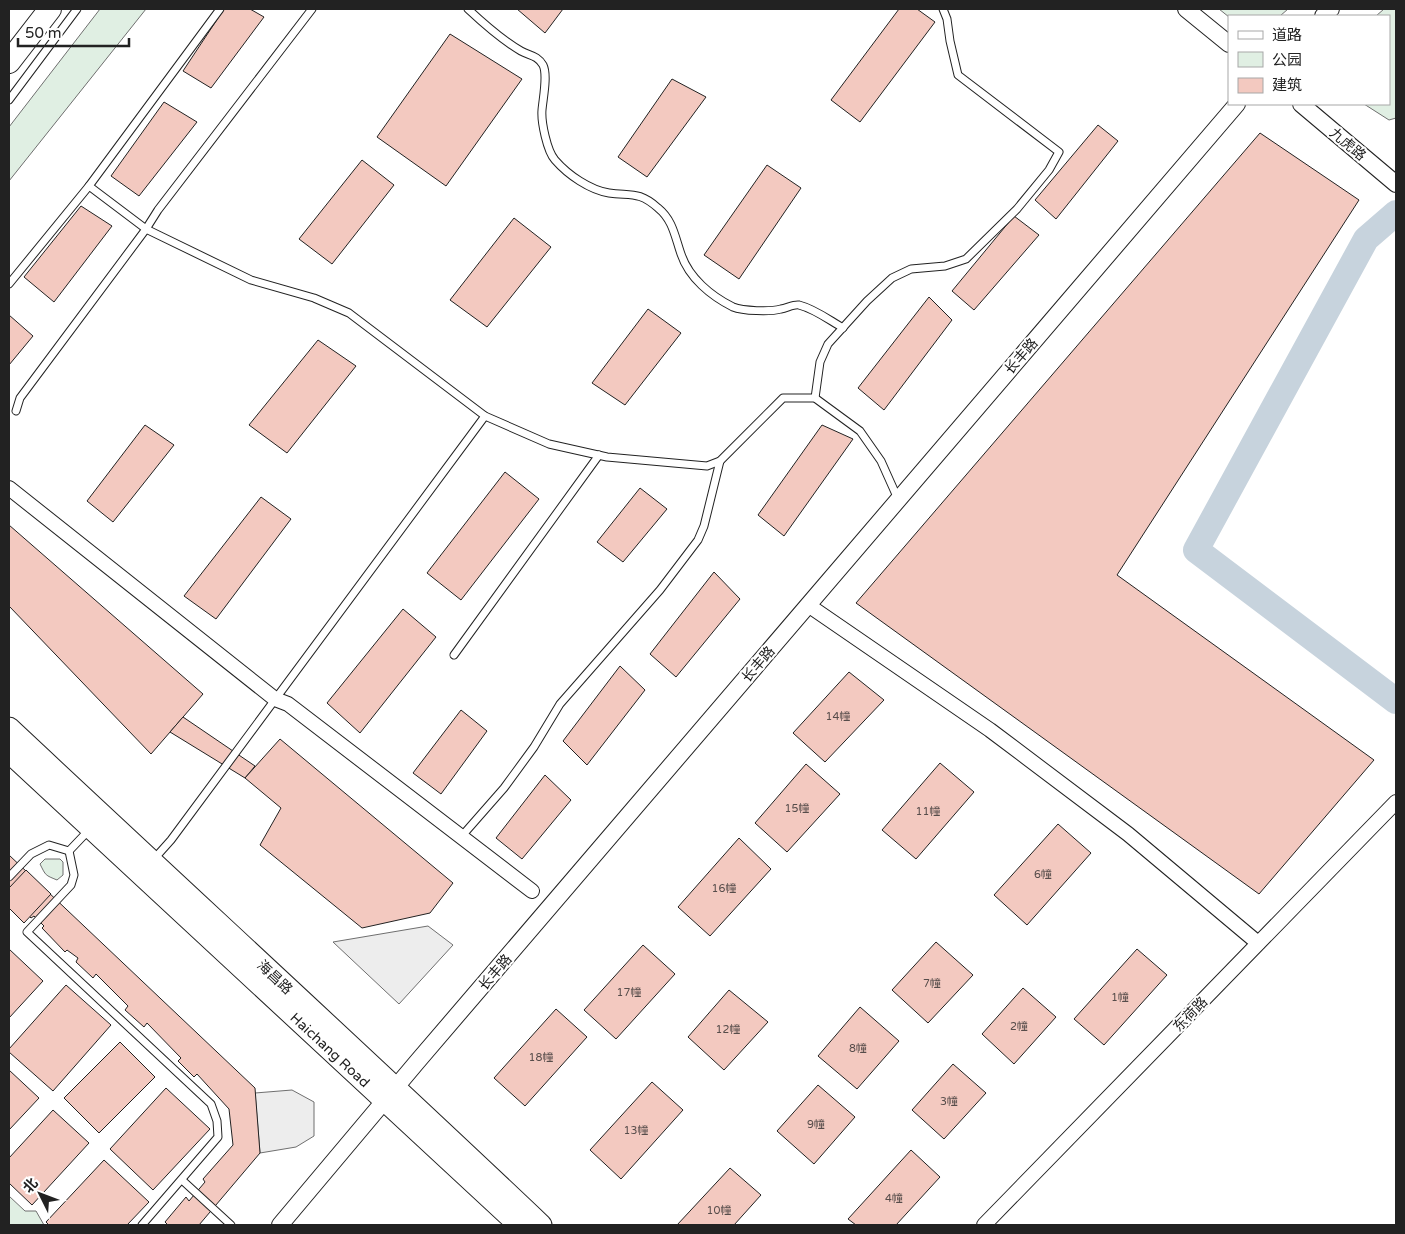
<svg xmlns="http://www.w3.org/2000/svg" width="1405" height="1234" font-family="'Varela Round','Noto Sans SC',sans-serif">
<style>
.green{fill:#e0efe3;stroke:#6f6f6f}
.parking{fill:#ededed;stroke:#6f6f6f}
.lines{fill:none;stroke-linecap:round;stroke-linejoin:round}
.river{stroke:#c7d3dd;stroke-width:26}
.building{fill:#f3c9c0;stroke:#222}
.service-casing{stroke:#222;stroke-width:9}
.minor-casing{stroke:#222;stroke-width:16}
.tertiary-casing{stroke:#222;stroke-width:18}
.primary-casing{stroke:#222;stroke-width:23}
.trunk-casing{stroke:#222;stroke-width:24}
.service{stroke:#fff;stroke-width:7}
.minor{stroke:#fff;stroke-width:14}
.tertiary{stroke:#fff;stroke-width:16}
.primary{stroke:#fff;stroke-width:21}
.trunk{stroke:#fff;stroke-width:22}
.labels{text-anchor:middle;stroke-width:4;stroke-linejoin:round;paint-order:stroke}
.number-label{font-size:11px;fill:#564c4a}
.street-label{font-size:14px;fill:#222;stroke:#fff}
</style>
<rect width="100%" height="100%" fill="#fff"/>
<!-- green -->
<g class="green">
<path d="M100 9H146L9 181V127Z"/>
<path d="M1219 9H1288L1280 16 1229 17Z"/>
<path d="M1384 9H1396V118L1389 120 1364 104H1389V16H1376Z"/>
<path d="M45 859H60L63 862V875L57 880C45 875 46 876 40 864Z"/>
<path d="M9 1196 25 1211H36L44 1225H9Z"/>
</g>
<!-- parking -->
<g class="parking">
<path d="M428 926 453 945 399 1004 333 942Z"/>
<path d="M292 1090 314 1102V1136L296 1147 260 1153 255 1093Z"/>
</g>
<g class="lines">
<!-- river -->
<path class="river" d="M1396 213 1366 239 1196 550 1396 701"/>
</g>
<!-- building -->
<g class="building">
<path d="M224 9H250L264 17 211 88 183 71Z"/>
<path d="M517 9H563L545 33Z"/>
<path d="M899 9H917L935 22 860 122 831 100Z"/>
<path d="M450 34 522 79 446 186 377 137Z"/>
<path d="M672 79 706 97 647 177 618 157Z"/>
<path d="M164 102 197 122 139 196 111 176Z"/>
<path d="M1098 125 1118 141 1056 219 1035 200Z"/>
<path d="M1260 133 1359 200 1117 575 1374 760 1259 894 856 603Z"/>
<path d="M362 160 394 185 332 264 299 239Z"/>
<path d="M767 165 801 188 739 279 704 255Z"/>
<path d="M81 206 112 226 54 302 24 277Z"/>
<path d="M1014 216 1039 235 974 310 952 291Z"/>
<path d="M514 218 551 247 487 327 450 300Z"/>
<path d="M929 297 952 320 884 410 858 388Z"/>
<path d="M648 309 681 333 625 405 592 383Z"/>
<path d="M9 315 33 336 9 365Z"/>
<path d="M318 340 356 366 287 453 249 425Z"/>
<path d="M145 425 174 445 113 522 87 501Z"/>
<path d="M822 425 853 439 784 536 758 515Z"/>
<path d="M505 472 539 499 461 600 427 573Z"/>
<path d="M640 488 667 509 623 562 597 542Z"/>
<path d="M261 497 291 519 216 619 184 596Z"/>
<path d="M9 525 203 694 151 754 9 606Z"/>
<path d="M714 572 740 599 676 677 650 654Z"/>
<path d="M403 609 436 637 360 733 327 703Z"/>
<path d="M620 666 645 690 587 765 563 741Z"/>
<path d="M849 672 884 700 825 762 793 733Z"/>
<path d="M461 710 487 731 441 794 413 773Z"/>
<path d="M183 717 255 766 245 778 170 732Z"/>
<path d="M280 739 453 883 430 913 362 928 260 845 281 808 245 778Z"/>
<path d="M940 763 974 792 916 859 882 830Z"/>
<path d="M806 764 840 794 787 852 755 823Z"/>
<path d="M545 775 571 800 522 859 496 838Z"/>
<path d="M1058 824 1091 853 1027 925 994 895Z"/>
<path d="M739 838 771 869 710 936 678 907Z"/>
<path d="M9 855 255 1088 260 1153 199 1225H168L165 1222 186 1197 189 1201 205 1182 203 1179 233 1145 229 1109 197 1074 194 1077 178 1061 181 1058 147 1023 144 1027 125 1010 128 1006 96 974 93 978 76 962 78 958 67 950 65 952 42 928 44 926 34 916 31 918 9 897Z"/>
<path d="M26 870 51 894 24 923 9 908V888Z"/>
<path d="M936 942 973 975 928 1023 892 990Z"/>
<path d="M643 945 675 974 616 1039 584 1010Z"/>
<path d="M9 949 43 981 9 1018Z"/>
<path d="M1137 949 1167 975 1104 1045 1074 1019Z"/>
<path d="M66 985 111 1025 53 1091 9 1052V1049Z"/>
<path d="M1023 988 1056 1017 1014 1064 982 1034Z"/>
<path d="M729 990 768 1022 724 1070 688 1037Z"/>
<path d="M860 1007 899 1041 857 1089 818 1056Z"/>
<path d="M556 1009 587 1037 525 1106 494 1078Z"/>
<path d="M120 1042 155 1077 99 1133 64 1098Z"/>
<path d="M953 1064 986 1093 944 1139 912 1110Z"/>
<path d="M9 1070 39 1098 9 1130Z"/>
<path d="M652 1082 683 1110 621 1179 590 1150Z"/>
<path d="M818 1085 855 1117 814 1164 777 1131Z"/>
<path d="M166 1088 210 1129 153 1190 110 1149Z"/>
<path d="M53 1110 89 1143 32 1205 9 1183V1158Z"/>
<path d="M911 1150 940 1177 896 1225H856L848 1219Z"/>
<path d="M104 1160 149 1202 127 1225H49L46 1222Z"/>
<path d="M730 1168 761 1195 734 1225H677Z"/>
</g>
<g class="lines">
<defs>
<g id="service">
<path d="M468 9C484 24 502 40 521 51 530 56 537 55 543 65 548 75 543 98 542 110 541 122 547 151 555 160 568 175 590 190 609 193 631 196 639 191 658 208 673 220 675 237 681 254 689 278 711 296 733 307 743 311 770 312 781 309 787 308 794 304 799 305 815 309 829 320 843 328"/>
<path d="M9 100 77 9"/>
<path d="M89 186 146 229 251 280 314 298 349 313 485 416 549 444 607 457 707 466 720 461 783 398H815L860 431 881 461 898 499"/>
<path d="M9 284 89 186 220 9"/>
<path d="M815 398 820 362 828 344 867 301 892 278 911 269 945 266 966 259 1017 209 1049 170 1059 152 958 75 950 41 947 19 943 9"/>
<path d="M16 411 20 398 146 229 158 210 312 9"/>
<path d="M454 655 599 455"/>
<path d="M461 837 504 788 534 747 560 704 660 590 698 540 704 526 720 461"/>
<path d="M69 851 74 875 71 885 27 932 211 1104 217 1121 218 1137 142 1225"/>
<path d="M154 859 171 840 485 416"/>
<path d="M9 877 31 854 49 845 69 851 89 830"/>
<path d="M182 1180 231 1225"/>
</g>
<g id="minor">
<path d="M9 488 275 699 288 704 532 891"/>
<path d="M808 605 990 730 1128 834 1258 943"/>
<path d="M984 1225 1396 802"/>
</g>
<g id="tertiary">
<path d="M1186 9 1229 44"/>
<path d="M1323 16 1331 9"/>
<path d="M1301 104 1396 184"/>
<path d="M280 1225 417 1062 1237 104"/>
</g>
<g id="primary">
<path d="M9 728C186 894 365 1058 541 1225"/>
<path id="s1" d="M9 752 519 1225"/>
</g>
<path id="trunk" d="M9 62 50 9"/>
</defs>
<!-- service casing -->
<use href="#service" class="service-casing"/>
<!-- minor casing -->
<use href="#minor" class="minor-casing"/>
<!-- tertiary casing -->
<use href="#tertiary" class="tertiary-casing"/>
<!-- primary casing -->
<use href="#primary" class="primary-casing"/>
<!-- trunk casing -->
<use href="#trunk" class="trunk-casing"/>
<!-- service -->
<use href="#service" class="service"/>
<!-- minor -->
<use href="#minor" class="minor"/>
<!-- tertiary -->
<use href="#tertiary" class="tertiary"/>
<!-- primary -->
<use href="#primary" class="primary"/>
<!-- trunk -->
<use href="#trunk" class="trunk"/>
</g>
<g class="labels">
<!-- number labels -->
<g class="number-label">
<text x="838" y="720">14幢</text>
<text x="797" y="812">15幢</text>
<text x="928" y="815">11幢</text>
<text x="1043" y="878">6幢</text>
<text x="724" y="892">16幢</text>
<text x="932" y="987">7幢</text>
<text x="629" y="996">17幢</text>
<text x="1120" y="1001">1幢</text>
<text x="1019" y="1030">2幢</text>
<text x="728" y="1033">12幢</text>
<text x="858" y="1052">8幢</text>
<text x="541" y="1061">18幢</text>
<text x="949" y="1105">3幢</text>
<text x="816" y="1128">9幢</text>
<text x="636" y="1134">13幢</text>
<text x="894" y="1202">4幢</text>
<text x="719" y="1214">10幢</text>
</g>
<!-- street labels -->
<g class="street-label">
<text transform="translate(1348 144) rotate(40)" y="5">九虎路</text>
<text transform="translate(1021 356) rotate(-49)" y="5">长丰路</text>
<text transform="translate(758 664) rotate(-49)" y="5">长丰路</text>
<text transform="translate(495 972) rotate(-49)" y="5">长丰路</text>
<text transform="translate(275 977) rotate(43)" y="5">海昌路</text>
<text transform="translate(1190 1014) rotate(-46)" y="5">东荷路</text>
<text dy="5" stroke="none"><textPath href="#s1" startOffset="438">Haichang Road</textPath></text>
</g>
</g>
<!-- border -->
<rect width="1405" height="1234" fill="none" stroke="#222222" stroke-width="20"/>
<!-- legend -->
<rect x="1228" y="15" width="162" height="90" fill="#ffffff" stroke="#a7a7a7"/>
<rect x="1238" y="31" width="25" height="8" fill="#ffffff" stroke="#a7a7a7"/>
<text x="1272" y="40" font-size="15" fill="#222222">道路</text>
<rect x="1238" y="52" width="25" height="15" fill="#e0efe3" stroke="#a7a7a7"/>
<text x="1272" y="65" font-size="15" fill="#222222">公园</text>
<rect x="1238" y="78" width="25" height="15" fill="#f3c9c0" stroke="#a7a7a7"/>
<text x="1272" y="90" font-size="15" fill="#222222">建筑</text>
<!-- north arrow -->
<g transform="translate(40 1194) rotate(312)" stroke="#ffffff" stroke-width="4" paint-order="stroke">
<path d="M0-4L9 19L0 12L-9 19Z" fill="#222222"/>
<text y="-8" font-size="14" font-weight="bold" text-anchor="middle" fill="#222222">北</text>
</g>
<!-- scale -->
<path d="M18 38v8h111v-8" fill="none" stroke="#222222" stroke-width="2.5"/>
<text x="25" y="38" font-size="15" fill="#222222" stroke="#ffffff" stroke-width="4" paint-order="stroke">50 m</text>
</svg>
